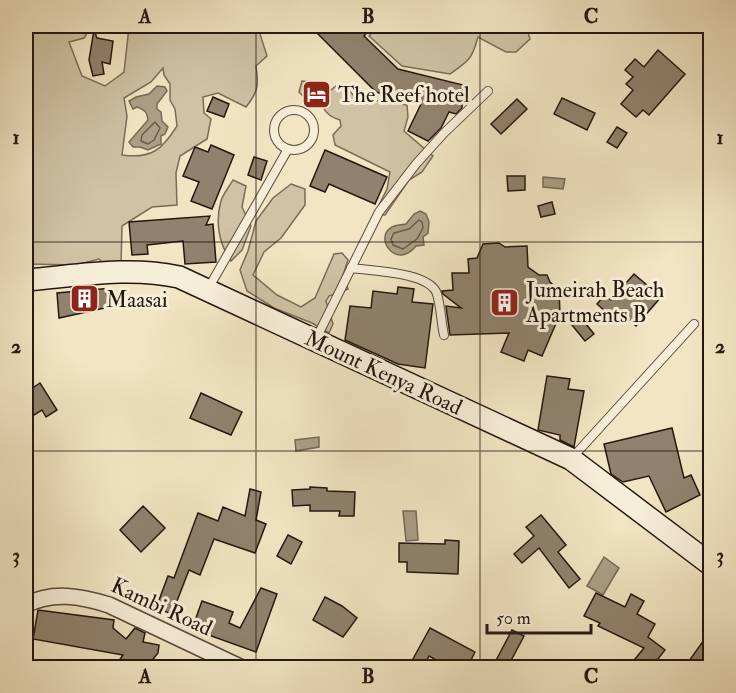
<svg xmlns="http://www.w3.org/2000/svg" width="736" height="693" font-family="'IM FELL Double Pica',serif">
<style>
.green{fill:#cfc2a5;stroke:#7a6c5a;stroke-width:1.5;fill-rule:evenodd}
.water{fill:#ac9f86;stroke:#766957;stroke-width:1.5}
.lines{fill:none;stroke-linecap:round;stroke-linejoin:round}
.shore{stroke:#685b4b;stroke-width:1.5}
.building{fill:#90826d;stroke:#251710;stroke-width:1.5}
.service-casing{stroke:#584a3d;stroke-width:10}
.minor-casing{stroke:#584a3d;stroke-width:18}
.secondary-casing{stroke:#251710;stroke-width:24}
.service{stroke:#f7eed8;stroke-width:8}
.minor{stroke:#f7eed8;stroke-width:15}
.secondary{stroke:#f7eed8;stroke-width:21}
.grid{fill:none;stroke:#251710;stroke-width:1.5;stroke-opacity:0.55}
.labels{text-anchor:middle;stroke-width:6;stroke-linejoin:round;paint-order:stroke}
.poi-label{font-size:22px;fill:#251710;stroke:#f7eed8;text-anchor:start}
.street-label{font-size:22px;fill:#251710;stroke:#f7eed8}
.neatline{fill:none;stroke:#251710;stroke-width:2}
.grid-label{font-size:20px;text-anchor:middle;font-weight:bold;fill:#251710}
</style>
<rect width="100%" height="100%" fill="#f2e5c3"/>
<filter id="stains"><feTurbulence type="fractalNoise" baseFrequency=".00333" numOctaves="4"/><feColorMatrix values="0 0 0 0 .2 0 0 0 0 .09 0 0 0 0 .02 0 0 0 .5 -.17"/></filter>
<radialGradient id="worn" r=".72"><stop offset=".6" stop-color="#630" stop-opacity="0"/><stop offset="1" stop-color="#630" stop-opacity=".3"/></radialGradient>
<!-- green -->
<g class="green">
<path d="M26 26H83L82 28 89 30 84 38 69 42 82 76 105 86 124 72 129 27 122 26H268L260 34 267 56 256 66C259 85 258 92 246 107L218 93 203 97 204 113 211 119 207 139 180 156 176 173 177 205 152 207 122 226 121 266 105 265 99 259 76 265 29 264 26 233ZM163 68 164 75 170 84V100L175 109 177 126C162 150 151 159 122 155L127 116 124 98 151 82Z"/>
<path d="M379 26H526L530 39 516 52H506L478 37C472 59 469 61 450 74L402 66 369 36Z"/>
<path d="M302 81 318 83 327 93 336 86 349 90 358 101 366 104 380 100 407 105 408 117 404 131 433 156 422 172 409 180 385 215H374L387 189 390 172 335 145 333 135 341 126 340 120C330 117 323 112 322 102L310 103 299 92Z"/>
<path d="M233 180 246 186 242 207 251 226 242 250 231 261C219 244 215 222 221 201 223 194 229 187 233 180Z"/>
<path d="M291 184 305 189V205L281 238 264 252 253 275 277 295 301 307 315 298 334 254 342 253 348 260 343 275 348 289 329 296 326 301 333 324 329 333 312 323 274 308 247 291 240 270 248 251 256 221 273 198Z"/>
</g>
<!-- water -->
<g class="water">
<path d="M157 86 165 87 167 91 157 104V109L161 112 162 121 168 127 165 134 161 136V144L148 150 140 147H133L129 142 148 120C147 112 145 110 137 107L133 109 129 101 136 97 149 94Z"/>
<path d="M543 177 565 179 563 189 543 187Z"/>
<path d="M420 211 426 214 429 222 428 233 423 237 424 245 416 246C396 271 373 237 392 227 395 225 402 225 406 224L414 214Z"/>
<path d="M319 437V447L296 451 295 440Z"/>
<path d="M403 511H416L418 540 406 541Z"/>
<path d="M604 557 619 568 603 595 587 586Z"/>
</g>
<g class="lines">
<!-- shore -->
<g class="shore">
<path d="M155 122 160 128 154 140 148 144 141 141 142 135Z"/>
<path d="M419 220 422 222 423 228 417 239 403 249 393 245 391 239 394 233 409 229Z"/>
</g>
</g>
<!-- building -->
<g class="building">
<path d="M310 26H373L364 36 398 69 463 85 462 108 456 114 449 112 441 128 428 141 408 131 421 104 376 92Z"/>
<path d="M94 30 97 38 113 41 110 64 102 62 104 74 93 76 89 60Z"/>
<path d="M658 50 685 74 649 115 643 110 636 117 621 104 633 90 626 84 633 77 625 70 635 59 644 67Z"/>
<path d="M213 97 229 104 224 117 207 111Z"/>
<path d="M562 98 595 113 587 130 554 114Z"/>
<path d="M517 99 527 109 501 134 491 124Z"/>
<path d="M617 127 627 133 617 148 607 142Z"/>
<path d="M211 145 234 155 212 209 191 201 199 182 183 176 195 147 208 152Z"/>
<path d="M325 150 387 177 375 204 329 184 325 192 310 186Z"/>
<path d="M254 157 267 161 261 180 248 175Z"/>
<path d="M507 176H525V190L508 191Z"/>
<path d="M552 202 555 214 541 217 538 206Z"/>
<path d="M210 216 206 225 213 224 216 262 185 264 183 241 147 245 148 254 132 255 129 222Z"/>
<path d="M499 243 505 247 527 246 528 267 539 275H547L550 282 559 290 560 314 542 356 528 350 524 361 501 352 509 333 450 335 446 306 461 308 443 294 442 291 453 290 452 273H469L468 259 477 258 483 244Z"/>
<path d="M634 274 661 297 636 326 620 311 613 318 597 304 605 295 611 300Z"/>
<path d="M398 287 414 289 412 302 433 304 425 368 398 364 345 340 350 306 371 308 373 291 397 294Z"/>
<path d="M112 288 114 306 59 318 57 293Z"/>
<path d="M577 313 594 334 585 341 568 320Z"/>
<path d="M26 373 34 387 40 383 57 410 46 417 42 410 26 420Z"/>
<path d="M547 376 570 379 568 389 584 391 574 447 560 440V435L538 430Z"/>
<path d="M201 393 242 412 231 435 190 418Z"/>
<path d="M672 428 684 478 691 475 700 495 666 512 649 476 623 482 611 474 604 444Z"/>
<path d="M310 487 327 488V491L355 492 354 516H339L340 511H310V505L293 506 292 490 310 489Z"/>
<path d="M250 489 261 492 256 520 266 524 255 553 214 539 200 575 189 570 172 614 156 608 168 576 174 578 198 513 218 521 223 507 245 516Z"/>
<path d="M143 506 165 528 141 552 120 530Z"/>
<path d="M541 515 566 545 558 552 580 579 569 588 539 548 522 563 514 554 534 536 526 527Z"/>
<path d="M288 535 302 542 291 564 277 556Z"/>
<path d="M445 540 459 541 458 574 407 572V562H399V543L445 544Z"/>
<path d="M261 588 277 594 256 652 192 629 202 601 233 612 229 623 240 628Z"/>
<path d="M596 593 625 607 631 594 644 601 637 614 655 624 648 637 665 650 651 668H645L635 659 644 648 598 626 600 623 584 616Z"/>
<path d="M325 597 342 606 357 618 343 637 313 620Z"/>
<path d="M38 610 114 620 113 628 126 639 135 628 145 633 143 642 159 645 158 653 146 668H114L123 655 33 639Z"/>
<path d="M430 628 475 652 467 668H451L429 656 423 668H408Z"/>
<path d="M512 630 524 636 507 668H492Z"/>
<path d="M711 630V668H684Z"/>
</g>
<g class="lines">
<defs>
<g id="service">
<circle cx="294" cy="130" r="20"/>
<path d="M351 268C371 271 430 272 437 294 441 307 441 322 444 335"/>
<path d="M208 289 288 149"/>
<path d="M316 339 379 212 416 164 444 133 488 91"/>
<path d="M572 458 694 324"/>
</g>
<path id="minor" d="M26 605C52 591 81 596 109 605L242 668"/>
<path id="secondary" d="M26 280C76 276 129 266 179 277L571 459 710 564"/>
</defs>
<!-- service casing -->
<use href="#service" class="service-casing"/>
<!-- minor casing -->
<use href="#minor" class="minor-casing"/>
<!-- secondary casing -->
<use href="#secondary" class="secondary-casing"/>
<!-- service -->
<use href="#service" class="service"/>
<!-- minor -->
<use href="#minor" class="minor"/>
<!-- secondary -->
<use href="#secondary" class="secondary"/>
</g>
<!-- grid -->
<path class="grid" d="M256 26V668M480 26V668M26 242H710M26 451H710"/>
<!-- icons -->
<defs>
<symbol id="hotel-square" viewBox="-11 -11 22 22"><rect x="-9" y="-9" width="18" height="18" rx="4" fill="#8f2418" stroke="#f7eed8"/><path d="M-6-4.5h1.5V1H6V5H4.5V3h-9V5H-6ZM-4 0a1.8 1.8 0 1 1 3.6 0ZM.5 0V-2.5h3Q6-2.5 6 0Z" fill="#fff"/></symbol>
<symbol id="building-square" viewBox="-11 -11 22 22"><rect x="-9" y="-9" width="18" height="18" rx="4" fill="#8f2418" stroke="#f7eed8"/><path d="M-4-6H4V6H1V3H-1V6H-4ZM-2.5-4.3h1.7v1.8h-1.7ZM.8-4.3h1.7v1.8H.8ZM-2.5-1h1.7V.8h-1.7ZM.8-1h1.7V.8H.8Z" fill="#fff"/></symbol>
</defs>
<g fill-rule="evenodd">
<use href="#hotel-square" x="300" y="78" width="33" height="33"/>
<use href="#building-square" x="68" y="282" width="33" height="33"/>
<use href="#building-square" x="488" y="286" width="33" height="33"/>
</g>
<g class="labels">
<!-- poi labels -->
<g class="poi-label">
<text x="338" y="102">The Reef hotel</text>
<text x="526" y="297">Jumeirah Beach<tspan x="526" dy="25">Apartments B</tspan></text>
<text x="106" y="307">Maasai</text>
</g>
<!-- street labels -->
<g class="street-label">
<text transform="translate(384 372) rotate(25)" y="8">Mount Kenya Road</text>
<text transform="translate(162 606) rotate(25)" y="8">Kambi Road</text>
</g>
</g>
<!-- margin -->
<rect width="736" height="693" fill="none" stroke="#f2e5c3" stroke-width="66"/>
<!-- scale -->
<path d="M487 624v9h104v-9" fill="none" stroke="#251710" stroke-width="3"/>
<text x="496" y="624" font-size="18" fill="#251710" stroke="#f7eed8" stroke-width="4.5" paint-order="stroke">50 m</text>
<rect x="33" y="33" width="670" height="627" class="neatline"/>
<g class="grid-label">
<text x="145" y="23">A</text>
<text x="368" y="23">B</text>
<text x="591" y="23">C</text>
<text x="16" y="144">1</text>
<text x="720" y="144">1</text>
<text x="16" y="353">2</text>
<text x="720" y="353">2</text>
<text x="16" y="562">3</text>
<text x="720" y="562">3</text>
<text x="145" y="683">A</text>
<text x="368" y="683">B</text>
<text x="591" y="683">C</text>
</g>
<rect width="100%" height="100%" filter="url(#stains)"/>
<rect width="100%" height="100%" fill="url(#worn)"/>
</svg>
